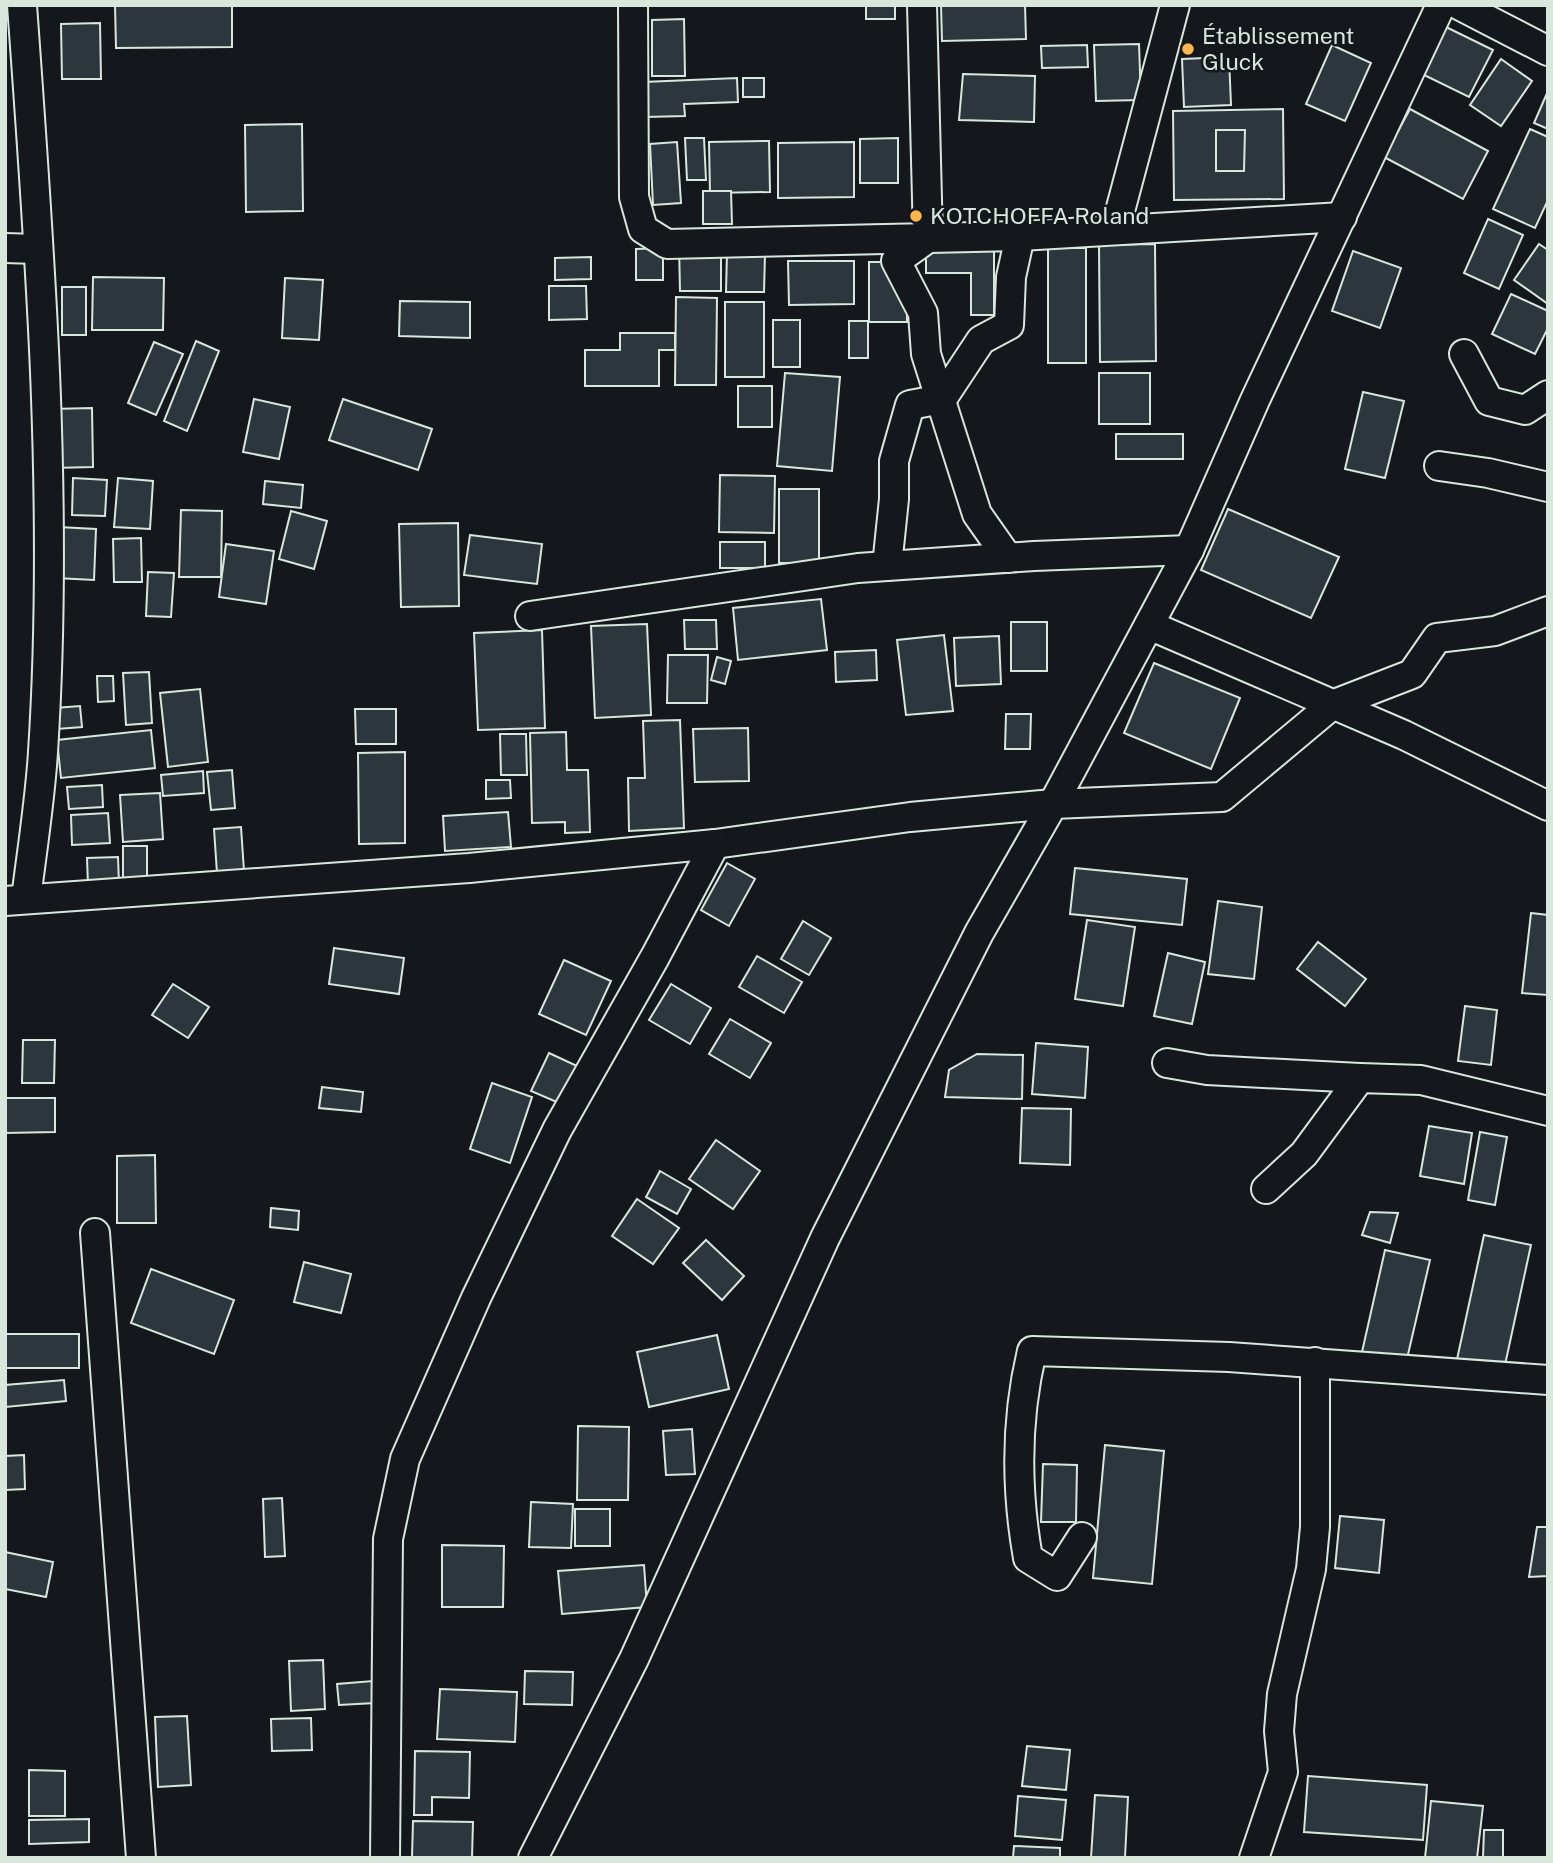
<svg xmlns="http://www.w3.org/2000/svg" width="1553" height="1863" font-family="'Public Sans',sans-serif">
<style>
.building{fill:#2c363c;stroke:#d8e6dc;stroke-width:2}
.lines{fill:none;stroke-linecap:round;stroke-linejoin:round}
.minor-casing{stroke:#d8e6dc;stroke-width:32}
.minor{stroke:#14181c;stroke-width:28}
.poi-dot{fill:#ffb74d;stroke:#14181c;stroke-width:2.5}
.labels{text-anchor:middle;stroke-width:5;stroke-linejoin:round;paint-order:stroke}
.poi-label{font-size:23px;fill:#d8e6dc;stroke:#14181c;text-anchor:start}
</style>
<rect width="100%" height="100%" fill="#14181c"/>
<!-- building -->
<g class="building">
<path d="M115 5H232V47L116 48Z"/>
<rect x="866" y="5" width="29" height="14"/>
<path d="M941 5H1025L1026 39 942 41Z"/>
<path d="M684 19 685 76H652V20Z"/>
<path d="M100 23 101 79H62L61 24Z"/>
<path d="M1444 26 1493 50 1469 97 1420 73Z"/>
<path d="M1139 44 1141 100 1096 101 1094 45Z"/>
<path d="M1087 45 1088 67 1042 68 1041 46Z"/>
<path d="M1332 45 1371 63 1345 121 1306 104Z"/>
<path d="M1229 57 1231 105 1184 107 1182 59Z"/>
<path d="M1501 59 1532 81 1501 126 1470 105Z"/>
<path d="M963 74 1035 76 1034 122 959 120Z"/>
<path d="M737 78 738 102 684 104 685 116 645 117 644 82Z"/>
<rect x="743" y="78" width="21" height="19"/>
<path d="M1548 91V129L1534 123Z"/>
<path d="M1283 109 1284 199 1174 200 1173 111Z"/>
<path d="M1410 109 1488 151 1463 199 1384 157Z"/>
<path d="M302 124 303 211 246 212 245 125Z"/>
<path d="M1530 129 1548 137V200L1535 228 1493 209Z"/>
<path d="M1216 130H1245L1244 171H1216Z"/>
<path d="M685 138H704L706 180H687Z"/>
<path d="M898 138V183H860V139Z"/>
<path d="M769 141 770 192 710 193 709 142Z"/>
<path d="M677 142 681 203 653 205 650 144Z"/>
<path d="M854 142V197L778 198V143Z"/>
<path d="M703 191H731L732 224H703Z"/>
<path d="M1488 219 1523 235 1499 289 1464 273Z"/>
<path d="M1155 244 1156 361 1100 362 1099 245Z"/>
<path d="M1539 244 1548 250V304L1514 280Z"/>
<path d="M679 245H721V291H680Z"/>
<path d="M663 248V280H636V249Z"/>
<path d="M926 248H994V315H971V273H926Z"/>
<rect x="1048" y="248" width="38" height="115"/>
<path d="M1353 251 1401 268 1380 328 1332 311Z"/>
<path d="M727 253 765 254 764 292H726Z"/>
<path d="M591 257V279L555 280V258Z"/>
<path d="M788 261H854V304L789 305Z"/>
<rect x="869" y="262" width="38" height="60"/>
<path d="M93 277 164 278 163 330H92Z"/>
<path d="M285 278 323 280 319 340 282 338Z"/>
<path d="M549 286H586L587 319 549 320Z"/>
<rect x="62" y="287" width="24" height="48"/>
<path d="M1511 294 1548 311V328L1535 354 1492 334Z"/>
<path d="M676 297 717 298 716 385H675Z"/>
<path d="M400 301 470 302V338L399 336Z"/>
<rect x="725" y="302" width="39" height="75"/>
<rect x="773" y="320" width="27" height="47"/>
<rect x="849" y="321" width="19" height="37"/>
<path d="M620 333H675V350H659V386H585V350H620Z"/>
<path d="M196 341 219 351 187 431 164 421Z"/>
<path d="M154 342 183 354 156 415 128 403Z"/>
<path d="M785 373 840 377 832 471 777 466Z"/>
<rect x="1099" y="373" width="51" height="51"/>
<rect x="738" y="386" width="34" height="41"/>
<path d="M1363 392 1404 401 1385 478 1345 469Z"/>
<path d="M254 399 290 407 279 459 243 452Z"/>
<path d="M343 399 432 429 418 470 329 440Z"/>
<path d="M92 408 93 467 52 468 51 409Z"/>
<rect x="1116" y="434" width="67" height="25"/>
<path d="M720 475 775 476 774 533 719 532Z"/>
<path d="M73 478 107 480 105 516 72 515Z"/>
<path d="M118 478 153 481 150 529 114 527Z"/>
<path d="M265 481 303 485 301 508 263 504Z"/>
<rect x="779" y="489" width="40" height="74"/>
<path d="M1228 509 1339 557 1311 618 1201 570Z"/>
<path d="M181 510 222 511 221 577H179Z"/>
<path d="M291 511 327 521 314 569 279 559Z"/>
<path d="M458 523 459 606 401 607 399 524Z"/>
<path d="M58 527 96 529 94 580 56 578Z"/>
<path d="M470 535 542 544 537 584 464 575Z"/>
<path d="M141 538 142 582H114L113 539Z"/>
<rect x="720" y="542" width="45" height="26"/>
<path d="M226 544 274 551 266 604 219 597Z"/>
<path d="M148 572 174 573 171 617 146 616Z"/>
<path d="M821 599 827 650 738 660 733 608Z"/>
<path d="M684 620H716L717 649H685Z"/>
<rect x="1011" y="622" width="36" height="49"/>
<path d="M647 624 651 715 595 718 591 626Z"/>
<path d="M542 630 545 728 478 730 474 633Z"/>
<path d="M944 635 953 711 906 715 897 640Z"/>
<path d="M999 636 1001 684 956 686 954 638Z"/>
<path d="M876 650 877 680 836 682 835 652Z"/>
<path d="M668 655H708L707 703H667Z"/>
<path d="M717 657 731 661 725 684 711 680Z"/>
<path d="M1154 663 1240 698 1211 769 1124 733Z"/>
<path d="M149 672 152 723 126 725 123 673Z"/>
<path d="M97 676H113L114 701 98 702Z"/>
<path d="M200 689 208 762 168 767 160 693Z"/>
<path d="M80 706 82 727 57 729 55 708Z"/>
<path d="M355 709H396V744H356Z"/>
<path d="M1006 714H1031L1030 749H1005Z"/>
<path d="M680 720 684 828 629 831 628 778H645L643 721Z"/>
<path d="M748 728 749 781 695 782 693 729Z"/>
<path d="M151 730 155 768 61 778 57 740Z"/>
<path d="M566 732 567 770H588L590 832 565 833V822L532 823 530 733Z"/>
<path d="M500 734H526L527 775H501Z"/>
<path d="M405 752V843L359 844 358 753Z"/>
<path d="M232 770 235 808 211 810 207 772Z"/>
<path d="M203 771 204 793 163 796 161 775Z"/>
<path d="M486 780H510L511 798 486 799Z"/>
<path d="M102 785 103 807 69 809 67 787Z"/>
<path d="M160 793 163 839 123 842 120 795Z"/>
<path d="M508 812 511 847 445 851 443 816Z"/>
<path d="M108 813 110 843 72 845 71 815Z"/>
<path d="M241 827 244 871 217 873 214 829Z"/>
<rect x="123" y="846" width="24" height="36"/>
<path d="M118 857 119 884 88 885 87 858Z"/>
<path d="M727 863 755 879 729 926 701 910Z"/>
<path d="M1075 868 1187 879 1182 925 1070 914Z"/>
<path d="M1218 901 1262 907 1254 979 1208 974Z"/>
<path d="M1531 913 1548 915V995L1522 993Z"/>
<path d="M1087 920 1135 927 1123 1006 1075 999Z"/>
<path d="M803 921 831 938 809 975 781 959Z"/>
<path d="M1318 942 1366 979 1345 1006 1297 969Z"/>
<path d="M334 948 404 958 399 994 329 984Z"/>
<path d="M1168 953 1205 962 1192 1024 1154 1016Z"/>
<path d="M757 956 802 982 784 1013 739 987Z"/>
<path d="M564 960 611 981 586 1035 539 1014Z"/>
<path d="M173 984 209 1007 188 1038 152 1015Z"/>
<path d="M671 984 711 1008 690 1044 649 1020Z"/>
<path d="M1465 1006 1497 1010 1491 1065 1458 1061Z"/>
<path d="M730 1019 771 1043 750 1078 709 1054Z"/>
<path d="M23 1040H55L54 1083H22Z"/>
<path d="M1036 1043 1088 1047 1085 1098 1032 1094Z"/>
<path d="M549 1053 577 1066 559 1103 531 1091Z"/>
<path d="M977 1054 1023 1055 1022 1099 945 1097 949 1070Z"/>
<path d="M492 1083 532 1097 510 1163 470 1149Z"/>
<path d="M322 1087 363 1092 361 1112 319 1108Z"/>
<path d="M5 1098H55V1132L5 1133Z"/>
<path d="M1022 1108 1071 1109 1070 1165 1020 1163Z"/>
<path d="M1429 1126 1472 1133 1464 1184 1420 1176Z"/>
<path d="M1480 1132 1507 1137 1495 1205 1468 1200Z"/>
<path d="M716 1140 760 1171 733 1209 689 1179Z"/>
<path d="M155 1155 156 1223H117V1156Z"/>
<path d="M660 1171 691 1189 677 1214 646 1197Z"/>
<path d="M637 1199 679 1228 653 1264 612 1236Z"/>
<path d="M271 1208 299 1211 298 1230 270 1227Z"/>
<path d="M1370 1212 1398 1213 1390 1243 1362 1235Z"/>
<path d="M1484 1235 1531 1245 1503 1374 1456 1364Z"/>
<path d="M706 1240 744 1276 722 1300 683 1263Z"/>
<path d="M1385 1250 1430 1260 1406 1363 1362 1352Z"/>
<path d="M304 1262 351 1274 341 1313 294 1302Z"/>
<path d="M151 1269 234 1300 214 1354 131 1323Z"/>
<rect x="5" y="1334" width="74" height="34"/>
<path d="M717 1335 729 1389 649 1407 637 1352Z"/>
<path d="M64 1380 66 1401 6 1407 5 1385Z"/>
<path d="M578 1426 629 1427 628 1500H577Z"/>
<path d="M692 1429 695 1474 666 1475 663 1431Z"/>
<path d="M1105 1445 1164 1451 1152 1584 1093 1578Z"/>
<path d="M24 1455 25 1489 5 1490V1456Z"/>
<path d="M1043 1464 1077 1465 1076 1522H1041Z"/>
<path d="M282 1498 285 1556 265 1557 263 1499Z"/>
<path d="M531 1502 573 1504 571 1548 529 1547Z"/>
<rect x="575" y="1509" width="35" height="37"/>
<path d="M1340 1516 1384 1520 1379 1573 1335 1568Z"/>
<path d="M1537 1527H1548V1576L1529 1577Z"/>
<path d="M442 1545 504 1546 503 1607H442Z"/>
<path d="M5 1552 53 1562 46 1597 5 1589Z"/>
<path d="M644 1565 647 1607 562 1614 558 1571Z"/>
<path d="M323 1660 325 1709 291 1711 289 1661Z"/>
<path d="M525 1671 573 1672 572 1705 524 1704Z"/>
<path d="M373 1681 375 1703 339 1705 337 1684Z"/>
<path d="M440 1689 517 1692 515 1742 437 1739Z"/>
<path d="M187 1716 191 1785 158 1787 155 1717Z"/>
<path d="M311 1718 312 1750 272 1751 271 1719Z"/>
<path d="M1027 1746 1070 1750 1066 1790 1022 1786Z"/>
<path d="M415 1751 470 1752 469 1798 432 1797V1815H414Z"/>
<path d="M29 1770 65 1771V1816H29Z"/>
<path d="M1308 1776 1427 1785 1423 1840 1304 1832Z"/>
<path d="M1095 1795 1128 1797 1125 1858H1091Z"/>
<path d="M1018 1796 1066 1800 1062 1840 1015 1836Z"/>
<path d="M1431 1801 1483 1806 1477 1858H1425Z"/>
<path d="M89 1819V1842L29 1844V1820Z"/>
<path d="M413 1821 473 1822 472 1858H412Z"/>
<path d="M1484 1830H1503V1858H1483Z"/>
<path d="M1014 1846 1060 1848V1858H1013Z"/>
</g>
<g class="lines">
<defs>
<g id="minor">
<path d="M22 5C40 252 59 504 43 752 40 801 32 850 26 899"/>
<path d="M633 5 634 197 643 229 667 244 1020 236 1342 217"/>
<path d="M922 5 928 238"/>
<path d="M1459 5 1548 51"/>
<path d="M1115 230 1175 5"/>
<path d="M928 238 896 261 923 313 926 354 977 514 1008 558"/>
<path d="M5 248 36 249"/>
<path d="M1464 354 1489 401 1525 410 1548 395"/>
<path d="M1439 466 1488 473 1548 487"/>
<path d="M887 566 894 499V461L910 405 942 399 981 340 1009 325 1011 277 1020 236"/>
<path d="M530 616 858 568 1034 556 1189 550"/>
<path d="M1149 625 1404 735 1548 806"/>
<path d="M5 901 469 868 715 844 910 817 1053 804 1222 797 1332 705 1412 674 1437 638 1495 631 1548 611"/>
<path d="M1167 1063 1207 1070 1360 1078"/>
<path d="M1266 1189 1304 1154 1360 1078 1421 1080 1548 1111"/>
<path d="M95 1233 141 1858"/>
<path d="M1082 1537 1057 1576 1028 1558C1016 1490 1016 1418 1032 1351L1229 1357 1548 1380"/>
<path d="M385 1858 388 1539 405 1459 476 1298 557 1130 655 957 715 844"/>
<path d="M533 1858 634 1659 825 1238 979 933 1053 804 1189 550 1255 400 1441 5"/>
<path d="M1254 1858 1283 1772 1279 1731 1282 1694 1311 1569 1315 1527V1362"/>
</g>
</defs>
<!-- minor casing -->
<use href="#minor" class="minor-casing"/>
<!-- minor -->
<use href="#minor" class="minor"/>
</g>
<!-- markers -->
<g class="poi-dot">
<circle cx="1188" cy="49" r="7"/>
<circle cx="916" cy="216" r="7"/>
</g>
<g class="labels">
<!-- poi labels -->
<g class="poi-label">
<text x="1202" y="44">Établissement<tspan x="1202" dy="26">Gluck</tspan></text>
<text x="930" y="224">KOTCHOFFA Roland</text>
</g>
</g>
<!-- border -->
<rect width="1553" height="1863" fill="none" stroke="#d8e6dc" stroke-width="14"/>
</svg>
